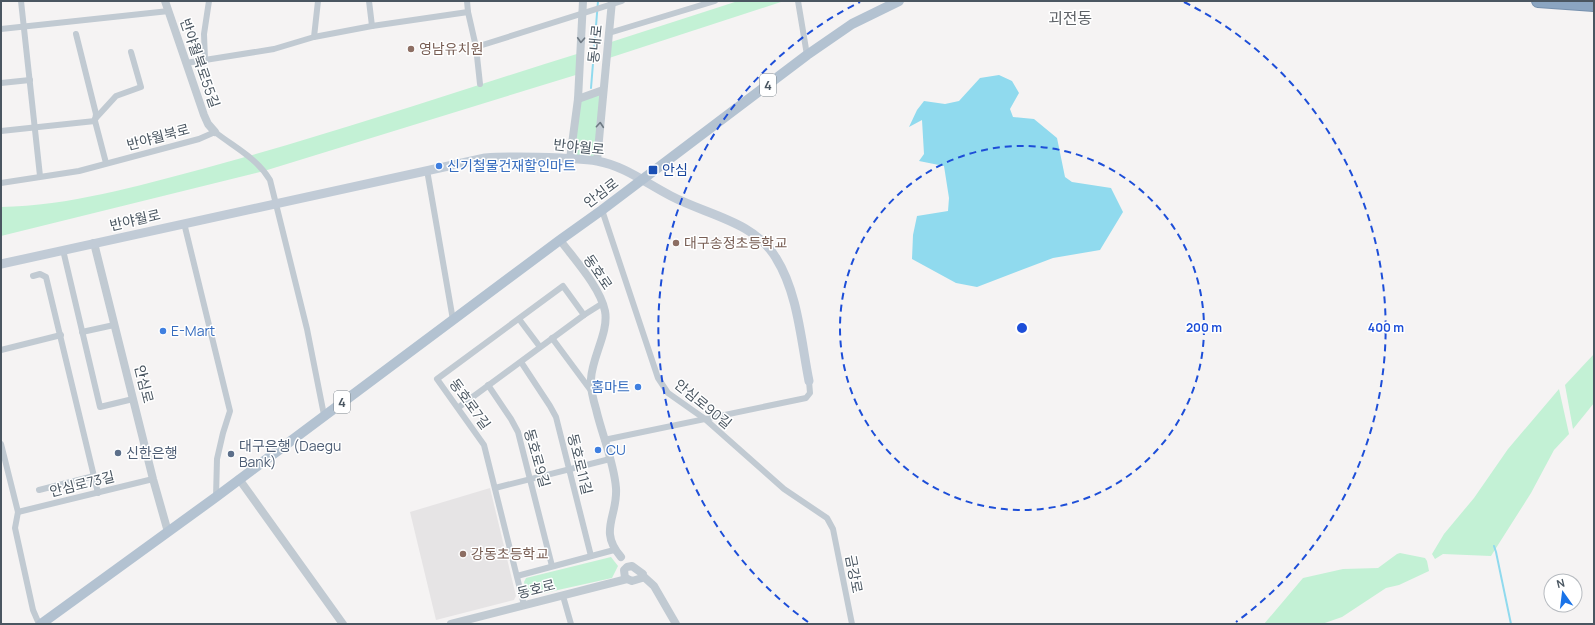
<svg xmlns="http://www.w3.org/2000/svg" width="1595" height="625" font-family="Manrope,'Noto Sans KR',sans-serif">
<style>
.education{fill:#e6e4e5}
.green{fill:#c3f1d5}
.water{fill:#90daee}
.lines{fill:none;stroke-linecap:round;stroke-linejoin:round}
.stream{stroke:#90daee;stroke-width:2}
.motorway-casing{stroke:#7690ad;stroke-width:14}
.minor{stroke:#c1cad2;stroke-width:6}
.tertiary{stroke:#c1cad2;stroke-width:8}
.secondary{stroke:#c1cbd6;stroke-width:9}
.primary{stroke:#b3c2d1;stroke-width:10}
.motorway{stroke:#8ba5c1;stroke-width:12}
.oneway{stroke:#6e7983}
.ring{fill:none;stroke:#1d4ed8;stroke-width:2;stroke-dasharray:7 5}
.education-dot{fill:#8d6e63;stroke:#fff;stroke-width:1.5}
.shop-dot{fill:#3f7fe0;stroke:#fff;stroke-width:1.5}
.transit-dot{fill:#1a4fb4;stroke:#fff;stroke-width:1.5}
.service-dot{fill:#5c6f8a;stroke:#fff;stroke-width:1.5}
.labels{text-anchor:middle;stroke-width:3;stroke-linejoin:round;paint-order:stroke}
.shield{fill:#fff;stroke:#808990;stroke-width:1}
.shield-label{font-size:13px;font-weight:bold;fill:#4a5661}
.street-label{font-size:14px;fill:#4a5661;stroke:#fff}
.education-label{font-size:14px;fill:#785e54;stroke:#fff;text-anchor:start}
.shop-label{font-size:14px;fill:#366cbe;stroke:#fff;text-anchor:start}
.transit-label{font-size:14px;fill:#164399;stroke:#fff;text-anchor:start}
.service-label{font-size:14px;fill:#4e5e75;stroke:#fff;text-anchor:start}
.quarter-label{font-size:16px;fill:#5f6368;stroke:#fff}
.centre{fill:#1d4ed8;stroke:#fff;stroke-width:2}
.ring-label{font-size:12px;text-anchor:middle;font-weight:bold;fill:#1d4ed8;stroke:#fff;stroke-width:3;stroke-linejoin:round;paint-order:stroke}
</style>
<rect width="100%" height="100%" fill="#f5f3f3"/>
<!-- education -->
<path class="education" d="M490 488 516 596 514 600 436 620 410 512Z"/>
<!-- green -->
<g class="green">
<path d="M738 1H784L606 59 608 43Z"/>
<path d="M580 53 579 74 264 171 1 236V207C69 206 137 186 202 169 329 135 454 92 580 53Z"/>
<path d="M603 90 597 161 570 159 578 99Z"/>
<path d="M1594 354V403L1573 429 1565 385Z"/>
<path d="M1559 389 1569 434 1554 450 1531 493 1491 556 1443 554 1435 559 1432 554 1444 534 1474 498 1508 449Z"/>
<path d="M1400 553 1425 558 1427 561 1429 571 1399 585 1386 588 1342 617 1322 624H1264L1303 578 1343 569 1378 568 1397 554Z"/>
<path d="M611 557 618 566 612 578 531 596 527 593 524 582 526 578Z"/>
</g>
<!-- water -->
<path class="water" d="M999 75 1012 81 1019 93 1010 109 1013 117 1034 119 1057 138 1065 177 1072 182 1111 188 1123 212 1100 250 1053 258 977 287 956 283 912 259 913 235 917 216 948 211 949 198 944 166 919 161 924 154 922 120 909 127 917 110 924 101 945 104 959 101 980 78Z"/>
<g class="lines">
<!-- stream -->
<g class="stream">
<path d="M591 88 598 1"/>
<path d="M1494 546 1496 552 1511 624"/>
</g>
<defs>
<path id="motorway" d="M1538 1 1594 5"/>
</defs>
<!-- motorway casing -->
<use href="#motorway" class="motorway-casing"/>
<!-- minor -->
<g class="minor">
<path d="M21 1 40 176"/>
<path d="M369 1 372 26"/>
<path d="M467 1 468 12"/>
<path d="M798 1 807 55"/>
<path d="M1 29 169 11"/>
<path d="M609 33 715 1"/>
<path d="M76 34 96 114 95 121 106 163"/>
<path d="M314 37 372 26 468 12 476 47 480 84"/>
<path d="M476 47 622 1"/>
<path d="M205 60 204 34 209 1"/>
<path d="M186 63 274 49 314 37 318 1"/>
<path d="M1 83 30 80"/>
<path d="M95 119 116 96 141 87 131 52"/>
<path d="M1 131 95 121"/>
<path d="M427 170 453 320"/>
<path d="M1 183 79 171 199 139 215 132C234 147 257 158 270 180L307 329 324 415"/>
<path d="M602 210 658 378 668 393 705 419 784 489 827 518 833 529 852 624"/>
<path d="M184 223 230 411 223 433 217 459 216 497"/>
<path d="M63 250 100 407 133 399"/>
<path d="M33 276 40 274 46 277 98 493"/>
<path d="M519 319 540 347"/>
<path d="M82 332 114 325"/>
<path d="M552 338 592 392"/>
<path d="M1 350 61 335"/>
<path d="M521 362 550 406 556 417 591 556"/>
<path d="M488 385 511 419 518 432 552 566"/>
<path d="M459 407 584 315 603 303"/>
<path d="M604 440 806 398 810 393 809 381"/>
<path d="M1 444 18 512 153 479"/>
<path d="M495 488 610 459"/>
<path d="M39 490 94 476"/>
<path d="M18 512 15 528 33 610 39 624"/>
<path d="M517 576 614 550"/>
<path d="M563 596 571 624"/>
<path d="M524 605 484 445 437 379 563 286 584 315"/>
</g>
<!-- tertiary -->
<g class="tertiary">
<path d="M165 1 204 115 208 124 215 132"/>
<path d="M578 99 603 90"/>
<path d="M570 159 578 99 583 1"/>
<path d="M597 161 612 1"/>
<path d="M560 240C574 259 600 287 605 311 609 332 592 357 591 379 590 389 593 399 596 409 602 435 614 462 616 488 618 516 598 531 621 557"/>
<path d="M94 243 153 479 168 532"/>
<path d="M239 479 343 624"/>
<path d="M632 566 643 574 642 578 632 581 625 578 624 570 627 567Z"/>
<path d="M643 576 654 586 676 624"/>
<path d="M451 624 627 579"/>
</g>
<!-- secondary -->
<path class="secondary" d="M1 264 485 158C511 156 536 157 561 158 573 159 586 159 597 161 625 166 647 184 671 196 707 215 754 221 776 258 798 293 801 341 809 381"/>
<!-- primary -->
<path class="primary" d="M41 624 216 497 560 240 602 210 807 55 852 24 899 1"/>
<!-- motorway -->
<use href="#motorway" class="motorway"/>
</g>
<!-- one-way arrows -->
<defs><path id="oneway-chevron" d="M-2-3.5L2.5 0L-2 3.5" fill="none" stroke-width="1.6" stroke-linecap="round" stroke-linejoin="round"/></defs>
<g class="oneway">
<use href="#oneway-chevron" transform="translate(581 40) rotate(93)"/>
<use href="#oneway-chevron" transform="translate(600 125) rotate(-85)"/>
</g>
<!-- distance rings -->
<g class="ring">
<circle cx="1022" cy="328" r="182"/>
<path d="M808 622A364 364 0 0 1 860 2M1184 2A364 364 0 0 1 1236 622"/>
</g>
<!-- markers -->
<g class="education-dot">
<circle cx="411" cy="49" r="4"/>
<circle cx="676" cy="243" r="4"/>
<circle cx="463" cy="554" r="4"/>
</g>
<g class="shop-dot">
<circle cx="439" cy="166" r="4"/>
<circle cx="163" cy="331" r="4"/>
<circle cx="638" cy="387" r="4"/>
<circle cx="598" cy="450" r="4"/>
</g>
<rect class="transit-dot" x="648" y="165" width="10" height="10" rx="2"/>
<g class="service-dot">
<circle cx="118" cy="453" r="4"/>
<circle cx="231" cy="454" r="4"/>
</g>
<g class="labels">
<!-- shield labels -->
<g class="shield">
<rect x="760" y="74" width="16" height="22" rx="3"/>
<rect x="334" y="391" width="16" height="22" rx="3"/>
</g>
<g class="shield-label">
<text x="768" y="90">4</text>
<text x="342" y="407">4</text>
</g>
<!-- street labels -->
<g class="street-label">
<text transform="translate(595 44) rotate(-84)" y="5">동내로</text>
<text transform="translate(200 63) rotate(71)" y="5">반야월북로55길</text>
<text transform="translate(158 137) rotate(-15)" y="5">반야월북로</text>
<text transform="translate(579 147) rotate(6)" y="5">반야월로</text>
<text transform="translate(601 193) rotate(-37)" y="5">안심로</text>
<text transform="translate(135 220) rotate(-13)" y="5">반야월로</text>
<text transform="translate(598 272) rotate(56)" y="5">동호로</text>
<text transform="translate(144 384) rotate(76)" y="5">안심로</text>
<text transform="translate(470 404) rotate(54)" y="5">동호로7길</text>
<text transform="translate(703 404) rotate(39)" y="5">안심로90길</text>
<text transform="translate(537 458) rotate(74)" y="5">동호로9길</text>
<text transform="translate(580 464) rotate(76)" y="5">동호로11길</text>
<text transform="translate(82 484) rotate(-14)" y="5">안심로73길</text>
<text transform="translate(854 574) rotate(79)" y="5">금강로</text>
<text transform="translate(536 589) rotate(-14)" y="5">동호로</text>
</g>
<!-- education labels -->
<g class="education-label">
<text x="419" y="54">영남유치원</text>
<text x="684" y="248">대구송정초등학교</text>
<text x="471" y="559">강동초등학교</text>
</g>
<!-- shop labels -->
<g class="shop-label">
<text x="447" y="171">신기철물건재할인마트</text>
<text x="171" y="336">E-Mart</text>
<text x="630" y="392" text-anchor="end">홈마트</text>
<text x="606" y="455">CU</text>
</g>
<!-- transit labels -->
<g class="transit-label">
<text x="662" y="175">안심</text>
</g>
<!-- service labels -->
<g class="service-label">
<text x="239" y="451">대구은행 (Daegu<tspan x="239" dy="16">Bank)</tspan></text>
<text x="126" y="458">신한은행</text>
</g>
<!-- quarter labels -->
<g class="quarter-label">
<text x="1070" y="24">괴전동</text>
</g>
</g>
<circle cx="1022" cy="328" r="6" class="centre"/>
<g class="ring-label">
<text x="1204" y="332">200 m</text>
<text x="1386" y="332">400 m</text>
</g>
<!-- border -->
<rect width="1595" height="625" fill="none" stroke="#4a5661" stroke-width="4"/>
<!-- north arrow -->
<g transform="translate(1563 593) rotate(346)"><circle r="19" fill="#ffffff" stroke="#b7bbc0"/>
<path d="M0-3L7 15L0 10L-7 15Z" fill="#1a73e8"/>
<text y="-6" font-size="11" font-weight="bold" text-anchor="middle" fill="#4a5661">N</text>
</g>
</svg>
